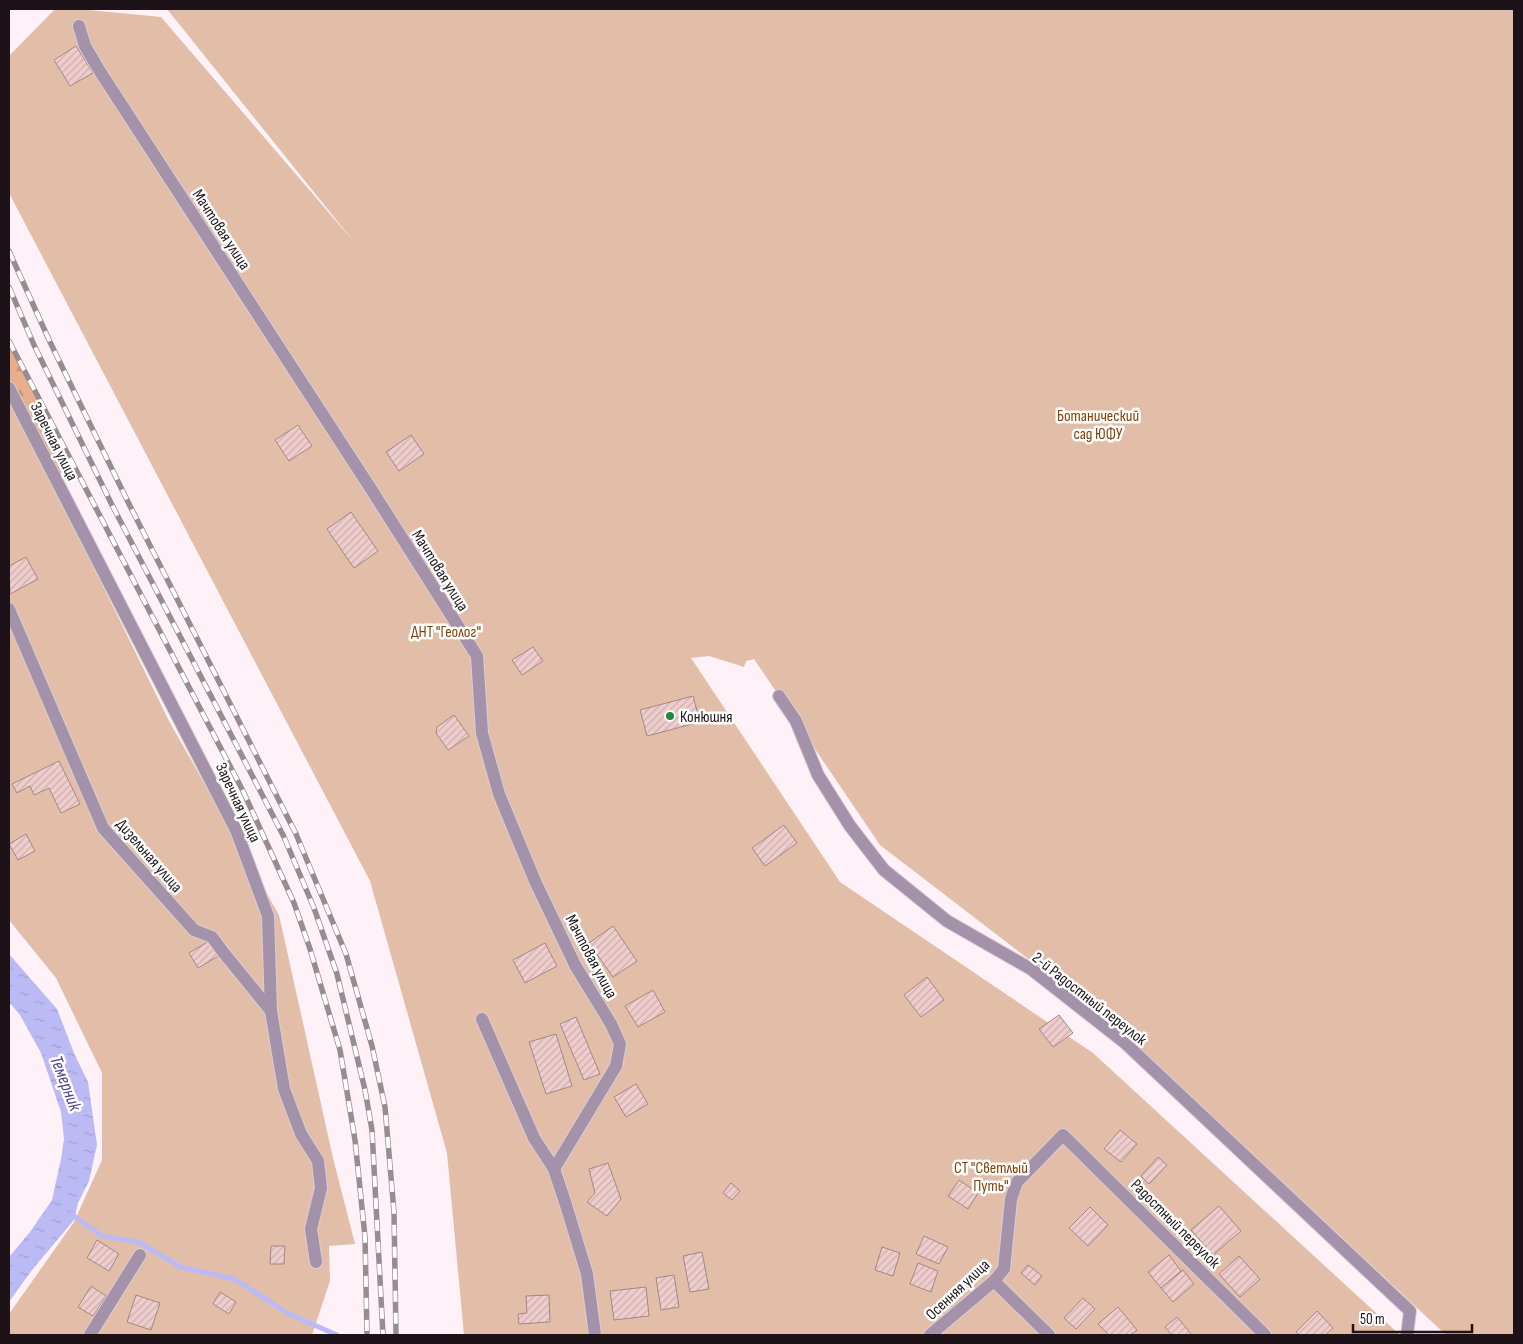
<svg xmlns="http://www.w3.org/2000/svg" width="1523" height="1344" font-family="'Sofia Sans Condensed',sans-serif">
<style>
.forest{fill:url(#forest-firs)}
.garden{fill:#e2bea9}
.water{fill:url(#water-ripples)}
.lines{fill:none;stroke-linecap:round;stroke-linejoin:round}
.stream{stroke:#bcbaf5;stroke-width:5}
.building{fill:url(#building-hatch);stroke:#a58685}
.street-casing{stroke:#dacdd3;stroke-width:14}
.street{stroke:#a392a9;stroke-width:12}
.rail-casing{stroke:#988c91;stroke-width:5.5}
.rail{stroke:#fff;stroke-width:4;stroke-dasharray:11;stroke-linecap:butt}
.poi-dot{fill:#22883d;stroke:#fff;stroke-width:2}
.labels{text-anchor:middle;stroke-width:5;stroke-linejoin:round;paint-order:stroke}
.street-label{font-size:16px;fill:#1d1217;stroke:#fff}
.park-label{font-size:16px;fill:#843f03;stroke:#fff}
.poi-label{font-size:16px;fill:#1d1217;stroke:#fff;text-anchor:start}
.water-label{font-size:18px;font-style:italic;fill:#4c448b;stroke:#fff}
</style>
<defs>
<pattern id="forest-firs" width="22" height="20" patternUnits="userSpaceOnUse" patternTransform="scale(1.25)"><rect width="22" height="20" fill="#e8ae8b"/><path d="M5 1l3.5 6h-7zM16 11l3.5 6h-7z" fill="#c79577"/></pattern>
<pattern id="water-ripples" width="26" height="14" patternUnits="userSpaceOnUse" patternTransform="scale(1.25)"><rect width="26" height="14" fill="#bcbaf5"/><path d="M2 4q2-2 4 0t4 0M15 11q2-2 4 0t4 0" fill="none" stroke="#a19fd1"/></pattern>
<pattern id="building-hatch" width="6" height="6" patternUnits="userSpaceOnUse" patternTransform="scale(1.25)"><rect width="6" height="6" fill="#eecdcc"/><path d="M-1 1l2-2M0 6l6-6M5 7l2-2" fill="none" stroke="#ccafae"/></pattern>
</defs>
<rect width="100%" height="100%" fill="#fef1f7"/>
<!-- forest -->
<path class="forest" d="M9 346 67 458 68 467 60 474 9 383Z"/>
<!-- garden -->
<g class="garden">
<path d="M55 9H79L161 17 354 242 167 9H1514V1335H1446L1117 1027 880 845 754 659 746 661 744 667 709 656 691 658 840 882 1093 1053 1400 1335H464L447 1153 370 881 9 193V56Z"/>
<path d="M9 394 169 721 279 915 333 1158 355 1244 329 1246 330 1281 312 1335H9V1314L74 1222 102 1160V1073L56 978 9 920Z"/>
</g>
<!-- water -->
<path class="water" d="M9 954 57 1009 74 1053 88 1082 97 1145 89 1181 78 1203 74 1220 32 1270 9 1302V1257L30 1232 52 1200 61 1159 64 1139 61 1112 41 1053 20 1015 9 1002Z"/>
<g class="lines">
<!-- stream -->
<path class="stream" d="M71 1214 102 1236 138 1242 181 1267 234 1279 289 1314 337 1335"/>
</g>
<!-- building -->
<g class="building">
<path d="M76 46 93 73 70 86 54 60Z"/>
<path d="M298 425 312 446 289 461 275 440Z"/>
<path d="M411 435 424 454 399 471 386 452Z"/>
<path d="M351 512 378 551 354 568 327 529Z"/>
<path d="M26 557 38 579 10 594 9 566Z"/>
<path d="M533 647 543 661 522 675 512 660Z"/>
<path d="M693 696 700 722 647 736 640 710Z"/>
<path d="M454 715 469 736 448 750 436 733 437 727Z"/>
<path d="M59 761 80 804 61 813 49 788 34 795 30 786 17 793 12 784Z"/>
<path d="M784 825 797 843 765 866 752 848Z"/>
<path d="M26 834 35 851 18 860 9 844Z"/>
<path d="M613 926 637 961 613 977 589 943Z"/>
<path d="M211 940 220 955 198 968 189 953Z"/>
<path d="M545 943 557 966 525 983 513 960Z"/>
<path d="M927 977 944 1000 921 1017 904 995Z"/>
<path d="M653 990 665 1012 638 1027 625 1006Z"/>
<path d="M1059 1015 1073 1033 1053 1047 1039 1029Z"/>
<path d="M576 1017 600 1074 584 1080 560 1024Z"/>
<path d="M556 1034 572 1086 546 1094 529 1042Z"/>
<path d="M636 1084 648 1104 626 1117 614 1097Z"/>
<path d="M1120 1130 1137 1144 1121 1162 1104 1149Z"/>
<path d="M1158 1157 1167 1165 1149 1184 1141 1176Z"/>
<path d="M608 1163 621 1199 607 1216 587 1202 595 1193 589 1169Z"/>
<path d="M959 1180 978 1193 968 1209 948 1196Z"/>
<path d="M731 1183 740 1191 732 1200 723 1193Z"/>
<path d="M1219 1206 1241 1231 1213 1255 1191 1230Z"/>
<path d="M1090 1207 1108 1225 1088 1246 1069 1228Z"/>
<path d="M924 1236 948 1247 939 1264 916 1254Z"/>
<path d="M97 1240 119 1254 109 1271 87 1258Z"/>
<path d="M271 1246H285L284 1264H270Z"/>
<path d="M882 1247 900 1253 893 1276 875 1270Z"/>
<path d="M702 1252 709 1289 690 1292 683 1256Z"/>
<path d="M1169 1255 1181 1271 1161 1288 1148 1272Z"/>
<path d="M1239 1256 1260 1279 1240 1297 1219 1274Z"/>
<path d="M918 1263 938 1271 931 1292 910 1284Z"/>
<path d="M1028 1265 1042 1276 1035 1285 1021 1273Z"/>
<path d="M1183 1270 1194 1284 1173 1302 1161 1288Z"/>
<path d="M674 1275 679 1307 661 1310 656 1278Z"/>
<path d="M91 1286 106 1296 93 1316 78 1307Z"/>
<path d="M646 1287 649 1316 614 1320 610 1291Z"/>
<path d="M220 1292 236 1302 229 1314 213 1304Z"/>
<path d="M136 1295 160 1303 151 1330 127 1322Z"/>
<path d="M549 1295 550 1322 519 1324 518 1314 527 1313 526 1296Z"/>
<path d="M1083 1298 1095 1309 1076 1329 1064 1318Z"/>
<path d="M1118 1307 1137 1330 1130 1335H1109L1098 1324Z"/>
<path d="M1317 1311 1333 1328 1325 1335H1299L1296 1332Z"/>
<path d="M1177 1317 1192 1335H1172L1165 1327Z"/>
</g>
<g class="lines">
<defs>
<g id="street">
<path d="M79 26 85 46 101 73 371 489 477 656 482 733 499 794 535 881 575 965 611 1024 620 1044 616 1066 554 1169"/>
<path d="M9 388 236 830 268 916 271 1011 284 1089 301 1134 318 1161 321 1188 311 1229 316 1262"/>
<path d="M9 609 103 828 194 930 212 937 223 952 271 1011"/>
<path d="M779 696 796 721 818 775 850 826 884 870 947 921 1031 969 1124 1042 1410 1311 1407 1335"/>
<path d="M482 1019 534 1138 554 1169 566 1205 587 1274 595 1335"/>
<path d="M994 1281 1049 1335"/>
<path d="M90 1335 140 1255"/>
<path d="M930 1335 994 1281 1004 1269 1011 1199 1017 1182 1063 1135 1265 1335"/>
</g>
</defs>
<!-- street casing -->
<use href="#street" class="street-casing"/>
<!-- street -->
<use href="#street" class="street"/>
<defs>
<g id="rail">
<path d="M9 251 50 342 129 504 296 834 346 954 372 1046 385 1107 394 1212 396 1335"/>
<path d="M9 287 34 345 111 503 284 837 314 908 337 974 365 1090 372 1130 383 1335"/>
<path d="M9 341 243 791 294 903 310 949 340 1050 355 1140 365 1237 367 1335"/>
</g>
</defs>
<!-- rail casing -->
<use href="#rail" class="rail-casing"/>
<!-- rail -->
<use href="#rail" class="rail"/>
</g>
<!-- markers -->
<circle class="poi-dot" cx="670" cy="716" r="5"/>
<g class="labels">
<!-- street labels -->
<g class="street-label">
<text transform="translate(222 229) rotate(57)" y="6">Мачтовая улица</text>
<text transform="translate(55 441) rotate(63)" y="6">Заречная улица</text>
<text transform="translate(441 570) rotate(58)" y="6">Мачтовая улица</text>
<text transform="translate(239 802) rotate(65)" y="6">Заречная улица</text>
<text transform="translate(150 855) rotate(49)" y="6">Дизельная улица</text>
<text transform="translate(592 956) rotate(62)" y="6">Мачтовая улица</text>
<text transform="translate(1090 998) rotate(38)" y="6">2-й Радостный переулок</text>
<text transform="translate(1176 1223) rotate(45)" y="6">Радостный переулок</text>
<text transform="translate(957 1289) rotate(-43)" y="6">Осенняя улица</text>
</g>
<!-- park labels -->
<g class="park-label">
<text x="1098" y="421">Ботанический<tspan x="1098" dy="18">сад ЮФУ</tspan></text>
<text x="446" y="637">ДНТ "Геолог"</text>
<text x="991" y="1173">СТ "Светлый<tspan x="991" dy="18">Путь"</tspan></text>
</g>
<!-- poi labels -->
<g class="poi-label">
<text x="680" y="722">Конюшня</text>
</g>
<!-- water labels -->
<g class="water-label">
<text transform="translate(66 1083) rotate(69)" y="6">Темерник</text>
</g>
</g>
<!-- border -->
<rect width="1523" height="1344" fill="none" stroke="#1d1217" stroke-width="20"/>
<!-- scale -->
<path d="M1353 1324v8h119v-8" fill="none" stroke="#1d1217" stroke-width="2.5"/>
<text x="1360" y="1324" font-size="15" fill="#1d1217" stroke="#ffffff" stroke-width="4" paint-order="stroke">50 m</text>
</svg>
